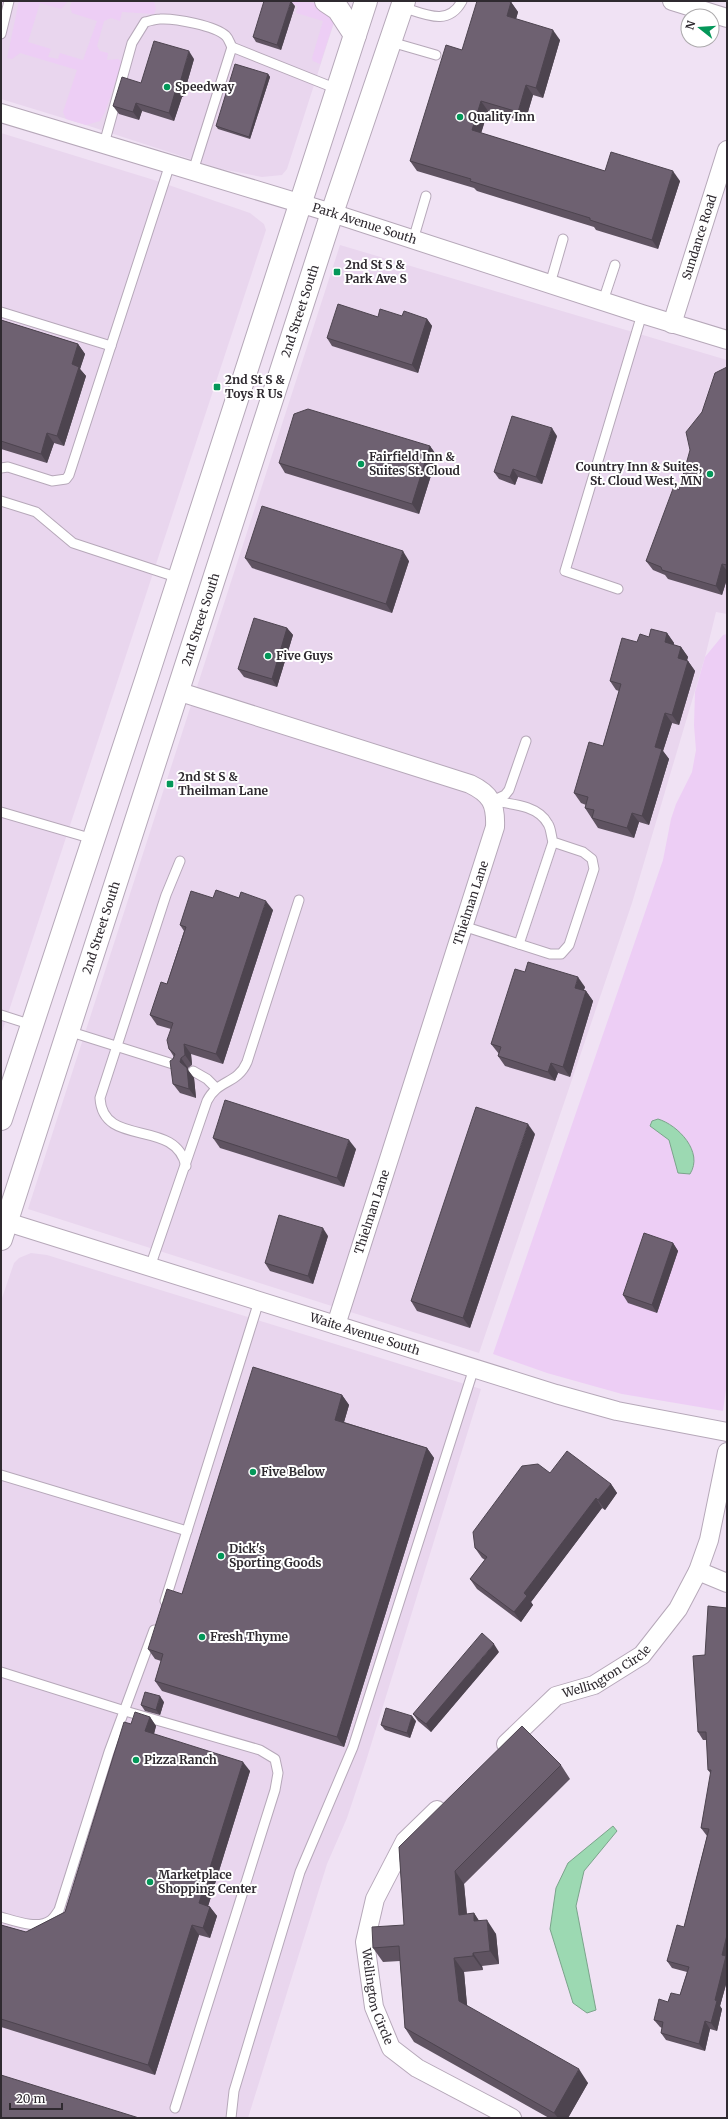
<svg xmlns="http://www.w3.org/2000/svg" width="728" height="2119" font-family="Merriweather,serif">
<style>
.built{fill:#e9d6ee}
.green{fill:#edcef5}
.water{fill:#9cd9b2;stroke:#7ba48b}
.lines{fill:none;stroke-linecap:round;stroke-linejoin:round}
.service-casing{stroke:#b6a8b9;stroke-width:11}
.minor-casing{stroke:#b6a8b9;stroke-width:20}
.trunk-casing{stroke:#b6a8b9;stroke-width:24}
.service{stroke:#fff;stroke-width:9}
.minor{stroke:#fff;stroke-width:18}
.trunk{stroke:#fff;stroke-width:22}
.wall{fill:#5f5361}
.shaded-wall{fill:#4d444f}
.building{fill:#6e6171;stroke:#4d444f}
.poi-dot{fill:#049759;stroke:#fff;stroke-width:1.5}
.labels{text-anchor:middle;stroke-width:4;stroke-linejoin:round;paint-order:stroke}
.poi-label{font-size:12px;font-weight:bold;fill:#2f2a30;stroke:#fff;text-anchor:start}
.street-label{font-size:12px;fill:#2f2a30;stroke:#fff}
</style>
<rect width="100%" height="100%" fill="#f0e2f4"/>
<!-- built -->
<g class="built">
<path d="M1 1H341L287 169 282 175 262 177 221 169 86 125 1 99Z"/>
<path d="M1 133 154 180 250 213 264 224 266 230 1 1035Z"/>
<path d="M340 245 727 360V614L716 612 705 657 632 903 479 1353 28 1209Z"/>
<path d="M31 1253 47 1255 481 1389 366 1761 347 1818 327 1864 248 2118H1V1301L14 1263 19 1258Z"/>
</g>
<!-- green -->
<g class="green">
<path d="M19 1H68L61 9 40 3 28 42 51 49 48 57 58 59 60 53 83 60 97 21 72 13 70 7 72 1H154L156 9 154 14 122 12 120 21 111 18 104 21 97 46 100 51 108 53 107 60 118 59 122 62 105 112 100 121 86 125 66 119 63 112 77 70 20 53 12 59 7 58Z"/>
<path d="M280 1C299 1 322 0 336 15L320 64 313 61 312 58 323 21 296 13 298 6Z"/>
<path d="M727 634V1382L723 1411 622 1394 547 1373 493 1354 663 860 671 819 676 804 692 772 696 750 694 725 695 692 705 657 723 635Z"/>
</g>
<!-- water -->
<g class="water">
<path d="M658 1119C678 1125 704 1152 690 1174L678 1173 669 1140 650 1126 652 1121Z"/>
<path d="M613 1826 617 1831 584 1871 576 1906 596 2010 587 2013 573 2003 550 1929 556 1888 568 1863Z"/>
</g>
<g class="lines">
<defs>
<g id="service">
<path d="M402 7C425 14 448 27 462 1"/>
<path d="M1 34 9 1"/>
<path d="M391 42 436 55"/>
<path d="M104 144 132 43 145 22C150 21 155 19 160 19 175 18 216 26 226 36 229 39 230 44 232 47"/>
<path d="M193 171 232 47 337 89"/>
<path d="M413 240 426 196"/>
<path d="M550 284 563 239"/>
<path d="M603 301 615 265"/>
<path d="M1 312 111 346"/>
<path d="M1 468 8 467 52 481 66 479 69 475 170 164"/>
<path d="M1 501 36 512 73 543 179 578"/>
<path d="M618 589 565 571 642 314"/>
<path d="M492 801 505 795 509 790 526 741"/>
<path d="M1 812 93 839"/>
<path d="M180 861 166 895 100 1098C103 1149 175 1117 186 1166"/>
<path d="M463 926 550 954H561L569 945 594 869 592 859 583 852 553 842C551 836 551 828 548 824 538 805 511 804 492 801"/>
<path d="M519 944 553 842"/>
<path d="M1 1015 32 1025"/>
<path d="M68 1031 176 1065"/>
<path d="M193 1071 207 1079 216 1088"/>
<path d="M150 1267 207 1101C218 1079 237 1085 247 1062L299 900"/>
<path d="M1 1475 187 1531"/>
<path d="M165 1601 259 1301"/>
<path d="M1 1672 125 1711 260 1750 275 1759 278 1773 275 1790 175 2108"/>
<path d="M1 1917C15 1921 38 1930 51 1920 54 1918 57 1913 59 1910L109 1752 154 1630"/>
<path d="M231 2118 234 2091 300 1872 353 1747 474 1368"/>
</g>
<g id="minor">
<path d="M672 1 727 18"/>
<path id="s1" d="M1 113 332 213 642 314 727 340"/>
<path id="s2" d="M672 324 727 150"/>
<path d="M177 691 470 784C491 794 496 804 495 827L336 1325"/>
<path id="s3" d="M7 1222 556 1394 617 1411 727 1432"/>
<path d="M698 1571 727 1583"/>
<path id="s4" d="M506 1744 556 1696 594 1685 642 1655 678 1609 698 1571 709 1540 727 1452"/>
<path id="s5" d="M437 1810 405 1841 375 1899 365 1942 374 2007 391 2048 417 2068 512 2118"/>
</g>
<g id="trunk">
<path d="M326 1 338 9 355 35"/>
<path d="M1 1119 147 677 366 1"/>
<path id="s6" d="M1 1239 332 213 404 1"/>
</g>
</defs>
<!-- service casing -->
<use href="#service" class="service-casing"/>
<!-- minor casing -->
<use href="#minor" class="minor-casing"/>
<!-- trunk casing -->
<use href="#trunk" class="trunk-casing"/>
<!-- service -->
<use href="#service" class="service"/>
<!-- minor -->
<use href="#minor" class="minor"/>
<!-- trunk -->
<use href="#trunk" class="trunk"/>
</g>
<!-- wall -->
<g class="wall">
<path d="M511 2 518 12 516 19 560 40 543 98 533 95 525 122 488 111 481 133 605 171 680 181 658 249 596 230 594 227 477 191 474 188 417 171 410 161 462 50Z"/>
<path d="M295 6 281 50 256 42 253 37Z"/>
<path d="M194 59 183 97H182L174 121 142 111 139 120 119 114 113 106 141 83Z"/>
<path d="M268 74 270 77 250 139 218 129 216 126Z"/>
<path d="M378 317 427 319 432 326 418 373 332 346 327 338Z"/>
<path d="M1 320 78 344 85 354 80 369 86 376 64 446 54 443 47 463 1 449Z"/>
<path d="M727 367V579L722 595 668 579 665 575 653 570 646 561 679 490 702 412Z"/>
<path d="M557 436 542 484 518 477 515 485 499 479 494 472Z"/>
<path d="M430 446 437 456 419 514 285 473 279 463Z"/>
<path d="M245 558 409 561 392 613 252 568Z"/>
<path d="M287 628 293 635 277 687 244 677 238 669Z"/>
<path d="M667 633 674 643V645L681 647 688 657 687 661H688L695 671 679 725 672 723 663 751 669 759 649 825 639 822 634 838 598 828 585 808 586 805 581 803 574 793 603 746 619 691 616 690 610 681 637 642 649 637Z"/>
<path d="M213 898 273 910 223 1064 191 1054 192 1065 188 1068V1070L194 1078 196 1098 180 1093 173 1084V1059L174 1057 169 1049 171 1029 157 1025 150 1015 167 984 184 931 180 925Z"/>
<path d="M525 972 585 987 584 990 586 991 593 1001 570 1077 558 1073 555 1081 505 1066 498 1056 499 1054 491 1044Z"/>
<path d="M535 1134 470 1328 417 1311 411 1301Z"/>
<path d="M213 1138 356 1149 344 1187 220 1148Z"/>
<path d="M328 1236 313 1284 270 1271 265 1263Z"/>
<path d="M673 1243 678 1251 657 1313 628 1303 623 1295Z"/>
<path d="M342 1395 349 1405 344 1422 427 1448 434 1458 344 1747 162 1691 155 1681 161 1661 155 1659 148 1649 182 1594Z"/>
<path d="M550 1473 611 1484 617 1493 605 1510 602 1508 531 1602 533 1605 521 1622 477 1589 470 1579 485 1560 482 1558 475 1548Z"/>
<path d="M727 1608V1981L720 2006 722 2009 717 2031 710 2029 705 2051 666 2040 661 2033 662 2028 660 2027 654 2020 668 2002 680 1995 687 1972 672 1968 667 1961 684 1927 707 1836 701 1828 711 1774 708 1770 707 1740H703L698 1732 705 1655Z"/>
<path d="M499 1652 431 1732 418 1721 413 1714Z"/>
<path d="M164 1702 160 1715 145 1711 141 1705Z"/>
<path d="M150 1717 156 1726 154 1734 250 1771 208 1906 210 1907 217 1916 210 1938 199 1935 155 2075 1 2027V1925L26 1932 65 1912 131 1724Z"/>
<path d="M416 1721 410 1738 385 1730 381 1725Z"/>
<path d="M561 1765 570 1779 464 1884 467 1914 474 1913 479 1921 496 1934 499 1964 482 1966 483 1970 464 1972 467 2006 588 2083 568 2118H549L414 2042 405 2028 400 1961 383 1962 373 1948 404 1925 399 1847Z"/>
</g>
<!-- shaded-wall -->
<g class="shaded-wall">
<path d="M291 1 295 6 281 50 277 45Z"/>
<path d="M511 2 518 12 514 26 507 16Z"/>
<path d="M553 30 560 40 543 98 536 88Z"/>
<path d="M189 51 194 59 183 97 178 90Z"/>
<path d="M268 74 270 77 250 139 249 137Z"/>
<path d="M526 85 533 95 525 122 518 112Z"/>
<path d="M176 89 182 97 174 121 169 113Z"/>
<path d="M481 101 488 111 479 140 472 130Z"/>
<path d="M136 103 142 111 139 120 133 112Z"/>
<path d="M673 171 680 181 658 249 652 240Z"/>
<path d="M427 319 432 326 418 373 412 365Z"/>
<path d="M78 344 85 354 80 369 86 376 64 446 57 436 72 364Z"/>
<path d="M552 428 557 436 542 484 536 477Z"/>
<path d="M47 433 54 443 47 463 41 454Z"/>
<path d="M430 446 437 456 419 514 412 504Z"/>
<path d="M513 469 518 477 515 485 510 477Z"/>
<path d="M403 551 409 561 392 613 386 604Z"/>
<path d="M722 564 727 571V579L722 595 716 586Z"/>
<path d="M287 628 293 635 277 687 272 679Z"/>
<path d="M667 633 674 643 672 652 665 642Z"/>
<path d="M681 647 688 657 684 668 678 658Z"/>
<path d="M688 661 695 671 679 725 672 715Z"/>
<path d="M665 713 672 723 663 751 669 759 649 825 642 816 655 747Z"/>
<path d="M632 813 639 822 634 838 627 828Z"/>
<path d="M266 901 273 910 223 1064 216 1054Z"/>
<path d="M578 977 585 987 581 997 575 988Z"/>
<path d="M586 991 593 1001 570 1077 563 1067Z"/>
<path d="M184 1044 191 1054 192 1065 185 1055Z"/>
<path d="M181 1058 188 1068V1070L194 1078 196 1098 189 1089 180 1062Z"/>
<path d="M551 1063 558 1073 555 1081 548 1072Z"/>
<path d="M528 1124 535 1134 470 1328 463 1318Z"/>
<path d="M349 1140 356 1149 344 1187 337 1178Z"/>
<path d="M323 1228 328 1236 313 1284 308 1276Z"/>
<path d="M673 1243 678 1251 657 1313 652 1305Z"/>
<path d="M342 1395 349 1405 342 1429 335 1420Z"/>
<path d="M427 1448 434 1458 344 1747 337 1737Z"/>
<path d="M611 1484 617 1493 605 1510 598 1500Z"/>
<path d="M596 1498 602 1508 531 1602 533 1605 521 1622 514 1612 524 1593Z"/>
<path d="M494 1644 499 1652 431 1732 426 1724Z"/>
<path d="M160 1696 164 1702 160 1715 156 1710Z"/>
<path d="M412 1716 416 1721 410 1738 407 1733Z"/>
<path d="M150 1717 156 1726 152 1741 145 1731Z"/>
<path d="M243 1762 250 1771 206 1913 199 1903Z"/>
<path d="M455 1871 464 1884 468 1928 459 1915Z"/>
<path d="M210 1907 217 1916 210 1938 203 1928Z"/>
<path d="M474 1913 483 1927 474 1921Z"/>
<path d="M487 1920 496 1934 499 1964 490 1951Z"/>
<path d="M192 1925 199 1935 155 2075 148 2065Z"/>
<path d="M727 1935V1981L720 2006 722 2009 717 2031 711 2023 722 1955Z"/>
<path d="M473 1953 482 1966 483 1970 473 1956Z"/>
<path d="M454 1958 464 1972 468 2015 459 2001Z"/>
<path d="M705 2021 710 2029 705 2051 699 2044Z"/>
<path d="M579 2069 588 2083 568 2118H558L554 2113Z"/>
</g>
<!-- building -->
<g class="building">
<path d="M264 1H291L277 45 253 37Z"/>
<path d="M477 1H507L511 2 507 16 553 30 536 88 526 85 518 112 481 101 472 130 605 171 611 152 673 171 652 240 590 220V218L470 181 471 179 410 161 446 45 462 50Z"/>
<path d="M154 41 189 51 178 90 176 89 169 113 136 103 133 112 113 106 122 77 141 83Z"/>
<path d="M235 64 268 74 249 137 216 126Z"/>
<path d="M338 304 378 317 380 309 402 316 404 311 427 319 412 365 327 338Z"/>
<path d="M1 320 78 344 72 364 79 367 57 436 47 433 41 454 1 441Z"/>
<path d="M727 367V565L722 564 716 586 662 570 661 567 646 561 674 486 679 490 690 450 686 432 702 412 715 373Z"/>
<path d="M308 409 430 446 412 504 279 463 294 414Z"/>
<path d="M512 416 552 428 536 477 513 469 510 477 494 472Z"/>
<path d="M262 506 403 551 386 604 245 558Z"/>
<path d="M254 618 287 628 272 679 238 669Z"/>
<path d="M651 629 667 633 665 642 681 647 678 658 688 661 672 715 665 713 655 747 662 749 642 816 632 813 627 828 592 818 594 810 585 808 588 797 574 793 589 742 603 746 621 684 610 681 622 638 637 642 640 634 649 637Z"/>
<path d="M216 890 239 898 241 892 266 901 216 1054 184 1044 185 1055 181 1058 180 1062 187 1068 189 1089 173 1084 170 1061 173 1059 175 1054 169 1049 167 1040 173 1023 150 1015 161 982 167 984 186 927 180 925 191 891 213 898Z"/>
<path d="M528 962 578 977 575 988 586 991 563 1067 551 1063 548 1072 498 1056 501 1047 491 1044 515 969 525 972Z"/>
<path d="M225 1100 349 1140 337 1178 213 1138Z"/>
<path d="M476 1107 528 1124 463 1318 411 1301Z"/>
<path d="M279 1215 323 1228 308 1276 265 1263Z"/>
<path d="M644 1233 673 1243 652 1305 623 1295Z"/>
<path d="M253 1367 342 1395 335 1420 427 1448 337 1737 155 1681 163 1654 148 1649 167 1589 182 1594Z"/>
<path d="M567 1451 611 1484 598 1500 596 1498 524 1593 527 1596 514 1612 470 1579 487 1557 475 1548 473 1532 522 1466 538 1464 550 1473Z"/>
<path d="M708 1606 727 1608V1935L722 1955 726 1956 715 2000 717 2001 711 2023 705 2021 699 2044 661 2033 663 2022 654 2020 659 1999 668 2002 671 1993 680 1995 689 1967 667 1961 677 1925 684 1927 709 1829 701 1828 711 1770H708L706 1732H698L693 1656 705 1655Z"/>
<path d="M482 1633 494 1644 426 1724 413 1714Z"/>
<path d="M145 1692 160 1696 156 1710 141 1705Z"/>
<path d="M386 1708 412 1716 407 1733 381 1725Z"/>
<path d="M135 1712 150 1717 145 1731 243 1762 199 1903 210 1907 203 1928 192 1925 148 2065 1 2019V1925L26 1932 65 1912 124 1722 131 1724Z"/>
<path d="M522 1726 561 1765 455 1871 459 1915 474 1913V1921L487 1920 490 1951 473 1953V1956L454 1958 459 2001 579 2069 554 2113 405 2028 399 1946 373 1948 372 1927 404 1925 399 1847Z"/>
<path d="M1 2075 139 2118H1Z"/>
</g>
<!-- markers -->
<g class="poi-dot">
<circle cx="167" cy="87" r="4"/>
<circle cx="460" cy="117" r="4"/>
<rect x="333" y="268" width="8" height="8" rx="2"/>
<rect x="213" y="383" width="8" height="8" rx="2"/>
<circle cx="361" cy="464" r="4"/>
<circle cx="710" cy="474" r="4"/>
<circle cx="268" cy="656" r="4"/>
<rect x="166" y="780" width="8" height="8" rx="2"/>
<circle cx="253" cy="1472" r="4"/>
<circle cx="221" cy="1556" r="4"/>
<circle cx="202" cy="1637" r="4"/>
<circle cx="136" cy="1760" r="4"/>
<circle cx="150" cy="1882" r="4"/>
</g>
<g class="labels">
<!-- poi labels -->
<g class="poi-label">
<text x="175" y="91">Speedway</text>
<text x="468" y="121">Quality Inn</text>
<text x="345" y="269">2nd St S &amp;<tspan x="345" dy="14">Park Ave S</tspan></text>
<text x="225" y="384">2nd St S &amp;<tspan x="225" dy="14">Toys R Us</tspan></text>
<text x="369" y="461">Fairfield Inn &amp;<tspan x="369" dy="14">Suites St. Cloud</tspan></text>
<text x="702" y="471" text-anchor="end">Country Inn &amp; Suites,<tspan x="702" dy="14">St. Cloud West, MN</tspan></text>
<text x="276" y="660">Five Guys</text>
<text x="178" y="781">2nd St S &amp;<tspan x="178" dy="14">Theilman Lane</tspan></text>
<text x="261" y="1476">Five Below</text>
<text x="229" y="1553">Dick's<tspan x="229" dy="14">Sporting Goods</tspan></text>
<text x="210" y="1641">Fresh Thyme</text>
<text x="144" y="1764">Pizza Ranch</text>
<text x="158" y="1879">Marketplace<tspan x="158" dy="14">Shopping Center</tspan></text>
</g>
<!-- street labels -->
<g class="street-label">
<text dy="4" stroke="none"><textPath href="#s1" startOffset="380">Park Avenue South</textPath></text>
<text dy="4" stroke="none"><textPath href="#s2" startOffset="91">Sundance Road</textPath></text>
<text dy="4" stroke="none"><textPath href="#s6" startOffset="975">2nd Street South</textPath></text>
<text dy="4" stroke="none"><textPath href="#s6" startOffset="651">2nd Street South</textPath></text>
<text transform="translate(471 903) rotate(-72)" y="4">Thielman Lane</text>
<text dy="4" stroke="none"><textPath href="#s6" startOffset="327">2nd Street South</textPath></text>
<text transform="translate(372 1212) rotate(-72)" y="4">Thielman Lane</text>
<text dy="4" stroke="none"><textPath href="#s3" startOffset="375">Waite Avenue South</textPath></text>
<text dy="4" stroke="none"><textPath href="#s4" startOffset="126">Wellington Circle</textPath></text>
<text dy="4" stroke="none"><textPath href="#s5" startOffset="210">Wellington Circle</textPath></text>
</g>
</g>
<!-- border -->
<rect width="728" height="2119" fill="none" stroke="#2f2a30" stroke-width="4"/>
<!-- north arrow -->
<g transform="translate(700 28) rotate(287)"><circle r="19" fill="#ffffff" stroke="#acaaac"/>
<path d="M0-3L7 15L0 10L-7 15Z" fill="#049759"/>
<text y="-6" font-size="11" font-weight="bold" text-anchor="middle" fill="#2f2a30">N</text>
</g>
<!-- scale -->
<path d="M10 2103v6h52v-6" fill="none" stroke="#2f2a30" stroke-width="2"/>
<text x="16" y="2103" font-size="12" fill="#2f2a30" stroke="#ffffff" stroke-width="3" paint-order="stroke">20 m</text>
</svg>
